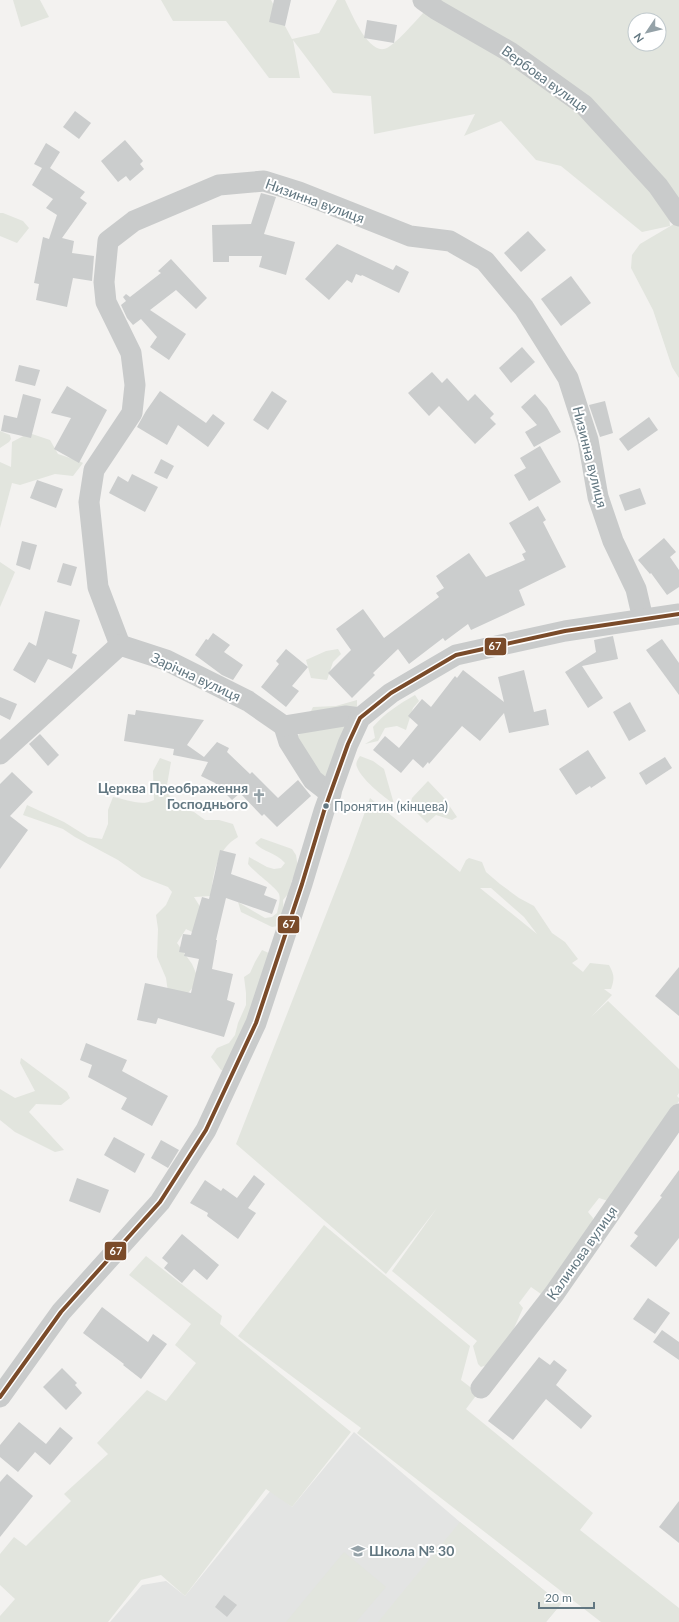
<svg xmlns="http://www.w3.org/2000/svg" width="679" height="1622" font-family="Lato,sans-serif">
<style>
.built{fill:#e3e4e3}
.green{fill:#e2e5de;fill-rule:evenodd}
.building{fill:#cbcdcd}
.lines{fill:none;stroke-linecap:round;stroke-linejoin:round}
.minor{stroke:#c9cbcb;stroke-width:21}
.bus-1-casing{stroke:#fff;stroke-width:7}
.bus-1{stroke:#7a4b2a;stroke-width:4}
.bus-dot{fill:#627781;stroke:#fff;stroke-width:1.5}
.labels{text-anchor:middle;stroke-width:4;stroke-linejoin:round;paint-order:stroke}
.bus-label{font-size:13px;fill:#627781;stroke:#fff;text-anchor:start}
.street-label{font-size:14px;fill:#627781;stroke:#fff}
.poi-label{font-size:14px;font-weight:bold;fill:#627781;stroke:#fff;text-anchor:end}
.line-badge{stroke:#fff;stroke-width:1.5}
.badge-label{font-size:11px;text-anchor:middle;font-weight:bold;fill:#fff}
</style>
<rect width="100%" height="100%" fill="#f3f2f0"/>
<!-- built -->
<path class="built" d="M354 1432 460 1522 561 1604 546 1622H110L142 1585 166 1581 185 1596 271 1490 292 1507Z"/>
<!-- green -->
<g class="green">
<path d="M13 0H40L49 17 21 27Z"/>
<path d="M161 0H271L292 39 319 33 337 0H345C351 12 367 52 384 49 393 48 417 19 425 11L431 8 596 124 667 197 670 226 642 232 561 166 536 160 501 121 464 136 475 114 374 134 371 96 333 93 293 40 300 78H269L226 21H173Z"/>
<path d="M434 0H679V203L591 102ZM635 20H659V44H635Z"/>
<path d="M0 213H3L23 221 29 228 17 243 0 236Z"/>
<path d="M679 221V378L672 367 653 310 631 268 632 255 640 244Z"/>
<path d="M0 431 10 435 11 439 9 442 0 448Z"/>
<path d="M29 433 50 440 58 454 79 461 83 463 73 476 55 474 20 485 12 483 0 528V462L11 467 12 442Z"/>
<path d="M0 562 15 572 0 607Z"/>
<path d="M338 649 341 654 333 662 327 680 311 678 306 660 326 651Z"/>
<path d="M415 695 419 701 413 708 406 730 397 726 385 728 378 741 365 744 375 738 373 727C385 713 399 704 415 695Z"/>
<path d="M357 700V713H310L313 707 336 706Z"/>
<path d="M348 724 331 774 325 776 317 772 297 737 303 730Z"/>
<path d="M360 756 373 761 384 769 394 804C384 797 361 779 357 767 355 763 358 759 360 756Z"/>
<path d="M160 758 171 762 167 785 170 798 180 808 194 812 205 820H219L233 824 238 837C217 849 213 873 211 896L194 897 204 913 198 935 186 929 177 943 192 964 199 980 188 993 168 992 166 978 157 957 158 929 156 915 166 905 172 892 168 887 142 877 118 860 75 837 63 829 23 815 27 805 64 822 88 837 102 839 108 824V810L113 797C127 799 140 807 154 800L153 771Z"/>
<path d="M428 781 444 798 457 817 452 820 436 815 427 823 410 806 412 798Z"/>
<path d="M370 798 460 872 466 860 469 858 482 862 486 872 500 884 519 898 534 906 552 933 565 942 578 959 572 963 583 972 590 963 609 965C614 974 615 978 611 989H604L612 995 591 1017 608 1001 679 1069V1093L677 1096 679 1098V1101L616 1196 608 1201 599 1198 588 1212 593 1218 592 1227 558 1279 541 1294 531 1287 519 1303 523 1308 511 1335 490 1364 481 1367 478 1364 473 1346 477 1341 392 1271 437 1208 386 1274 236 1144 349 856ZM480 888H491L524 917 537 934Z"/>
<path d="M261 838 292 849 296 855 298 868 292 880 288 894 283 900 284 915V925L272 927 241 912 238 902 265 918 272 917 277 913C278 907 281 900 279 894 277 888 254 872 248 864L249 857 267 867 274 869 281 868 285 863C275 852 263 852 255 843Z"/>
<path d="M262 950 271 954 232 1071 221 1070 211 1057 217 1048 229 1043 235 1035 238 1023 246 1005V993L244 977 250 973 255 962Z"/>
<path d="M21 1058 67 1092 70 1098 61 1105 36 1104 29 1112 64 1150 55 1152 15 1132 0 1120V1089L15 1098 35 1091 20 1063Z"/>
<path d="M324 1225 470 1346 461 1380 478 1393 466 1409 593 1513 580 1530 679 1608V1622H601L357 1433 361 1428 238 1336Z"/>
<path d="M146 1256 222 1316 220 1324 351 1432 292 1507 266 1489 185 1596 161 1575 141 1580 108 1622H0V1616L15 1599 0 1585V1554L14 1537 26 1546 71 1501 64 1494 108 1454 97 1443 147 1390 166 1401 196 1363 175 1345 191 1324 129 1275Z"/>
<path d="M460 1522 561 1604 546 1622H378Z"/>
<path d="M344 1552 386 1587 356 1622H286Z"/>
</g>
<!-- building -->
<g class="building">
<path d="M274 0H291L285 26 269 22Z"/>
<path d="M367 20 397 25 394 43 364 38Z"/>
<path d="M75 111 91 123 79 139 63 127Z"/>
<path d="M125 140 143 161 140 164 144 169 130 181 126 176 118 182 101 161Z"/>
<path d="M46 143 60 152 50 168 85 192 80 198 87 203 62 238 74 241 72 253 94 256 92 281 73 278 67 307 36 300 39 284 34 283 43 237 49 239 57 215 46 208 53 199 32 185 42 168 34 164Z"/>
<path d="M261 193 276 197 264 234 295 242 286 275 259 267 262 256H229V262H213L212 225 251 224Z"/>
<path d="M528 231 546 250 521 272 504 253Z"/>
<path d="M337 244 393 270 396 265 409 272 399 293 362 275 361 276 356 274 352 283 347 280 329 300 305 279Z"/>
<path d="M171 259 207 298 196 309 176 290 150 310 186 334 169 360 150 347 157 337 141 319 133 325 127 318 121 305 126 301 123 297 126 294 130 297 161 273 158 271Z"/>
<path d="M571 276 591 303 561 326 541 299Z"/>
<path d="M522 347 535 362 511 383 499 368Z"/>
<path d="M19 365 40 370 35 386 15 381Z"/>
<path d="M432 372 442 383 447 378 468 401 475 394 494 414 490 418 496 424 475 444 439 406 429 416 408 393Z"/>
<path d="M67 386 107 410 79 463 54 449 71 418 51 413Z"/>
<path d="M160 391 206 423 213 414 225 423 208 447 178 425 167 445 137 427 146 411Z"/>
<path d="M272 391 287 401 268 430 253 420Z"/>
<path d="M23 394 41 399 31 438 1 431 4 415 17 418Z"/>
<path d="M535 394 547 408 561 432 534 447 525 432 537 425 521 407Z"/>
<path d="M605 401 613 433 600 437 589 405Z"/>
<path d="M649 417 658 430 628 451 619 439Z"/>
<path d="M540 446 561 482 529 501 514 475 526 468 520 458Z"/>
<path d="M161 459 174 466 167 479 154 473Z"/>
<path d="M132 474 158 487 145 512 109 493 118 476 128 482Z"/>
<path d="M37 480 63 489 56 508 30 498Z"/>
<path d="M640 488 646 504 625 511 619 495Z"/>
<path d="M538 506 546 520 543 522 566 567 519 590 525 605 471 630 468 624 445 641 443 638 409 664 398 649 373 673 375 675 352 698 328 673 351 650 336 629 363 609 384 638 439 597 436 593 444 588 436 576 469 553 486 577 525 560 522 554 526 552 509 523Z"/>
<path d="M664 538 676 552 670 557 679 570V587L667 595 651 573 650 574 638 560Z"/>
<path d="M22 541 37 545 30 570 16 565Z"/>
<path d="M63 563 77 567 71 586 57 582Z"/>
<path d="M45 611 80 620 72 653 77 655 72 669 48 659 35 683 13 670 29 642 36 646Z"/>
<path d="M213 633 230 645 224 652 243 665 233 680 222 675 195 655 206 639 208 640Z"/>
<path d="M613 636 618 659 582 666 603 698 588 708 565 672 596 652 594 640Z"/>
<path d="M662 639 679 663V695L646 650Z"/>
<path d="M286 649 308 667 292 686 299 691 286 707 261 687 279 664 276 661Z"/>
<path d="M463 670 504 702 498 677 524 670 534 712 546 709 549 725 509 733 504 713 480 741 462 726 429 764 428 762 423 768 413 759 401 773 373 750 385 736 399 748 418 725 408 716 422 699 431 707 455 676 457 678Z"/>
<path d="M0 697 17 704 10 720 0 715Z"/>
<path d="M630 702 646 731 629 741 613 712Z"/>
<path d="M136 710 204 720 187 745 204 757 217 742 229 748 227 752 250 774 252 772 278 798 298 780 311 796 277 827 264 814 262 816 240 793 232 800 215 783 201 776 208 762 173 755 174 749 124 741 128 714 135 715Z"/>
<path d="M40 734 59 755 48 766 29 744Z"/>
<path d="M588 750 606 778 591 788 590 786 576 795 559 769Z"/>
<path d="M665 757 672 768 646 785 639 773Z"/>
<path d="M12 772 33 792 10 816 28 830 0 869V784Z"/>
<path d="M220 850 236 854 231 874 267 887 264 895 277 900 272 914 226 898 216 940H217L212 969 233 974 227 1000 235 1003 224 1037 158 1018 156 1024 137 1020 145 983 191 993 199 959 184 956 185 953 179 952 183 934 191 935 202 897 209 899Z"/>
<path d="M679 967V1016L655 996Z"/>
<path d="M86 1043 127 1060 122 1071 168 1096 152 1126 121 1109 127 1098 88 1077 92 1065 80 1060Z"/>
<path d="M114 1137 145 1154 135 1173 104 1155Z"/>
<path d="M161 1140 179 1150 168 1168 151 1158Z"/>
<path d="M679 1170V1238L656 1267 630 1246 638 1236 634 1233 662 1197 660 1196Z"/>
<path d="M254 1175 265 1184 248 1208 256 1213 238 1239 207 1216 208 1213 190 1203 205 1180 221 1191 223 1188 237 1198Z"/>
<path d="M77 1178 109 1190 100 1213 69 1201Z"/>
<path d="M182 1234 219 1265 207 1280 194 1269 182 1283 164 1268 168 1263 162 1258Z"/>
<path d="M648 1298 670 1313 655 1334 633 1319Z"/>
<path d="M102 1307 148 1342 153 1334 167 1344 141 1379 123 1365 124 1364 83 1333Z"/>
<path d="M662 1330 679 1342V1360L653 1342Z"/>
<path d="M539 1357 550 1365 554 1360 567 1370 556 1385 592 1416 581 1429 546 1399 513 1440 488 1421Z"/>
<path d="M62 1368 77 1383 75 1385 82 1393 66 1410 43 1387Z"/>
<path d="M19 1422 46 1444 60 1427 73 1438 50 1465 35 1452 18 1472 0 1457V1445Z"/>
<path d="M7 1474 33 1496 0 1537V1482Z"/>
<path d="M679 1501V1543L659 1527Z"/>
<path d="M224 1595 237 1605 227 1617 215 1607Z"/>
</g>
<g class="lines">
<!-- minor -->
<g class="minor">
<path d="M423 0 437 10 510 52 584 105 658 186 679 216"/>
<path d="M120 645 98 587 89 502 94 470 132 413 135 385 131 353 106 302 104 282 108 241 134 221 219 185 264 181 299 192 410 236 450 241 485 261 524 308 568 378 588 440 598 497 613 541 636 589 643 619"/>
<path d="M284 726 289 742 313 780 331 794"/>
<path d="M0 754 120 645 166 660 248 701 284 726 345 716 360 718"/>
<path d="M481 1388 554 1294 679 1114"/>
<path d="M0 1397 61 1312 160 1202 206 1130 256 1023 302 884 324 811 348 744 360 718 391 693 456 655 565 631 679 614"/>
</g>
<defs>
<path id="bus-1" d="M0 1397 61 1312 160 1202 206 1130 256 1023 302 884 324 811 348 744 360 718 391 693 456 655 565 631 679 614"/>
</defs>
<!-- bus-1 casing -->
<use href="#bus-1" class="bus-1-casing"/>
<!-- bus-1 -->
<use href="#bus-1" class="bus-1"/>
</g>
<!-- icons -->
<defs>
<symbol id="church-bare" viewBox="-9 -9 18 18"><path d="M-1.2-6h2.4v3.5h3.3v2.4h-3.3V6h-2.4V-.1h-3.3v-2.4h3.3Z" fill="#95a2a8" stroke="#fff" stroke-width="2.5" paint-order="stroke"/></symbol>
<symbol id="school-bare" viewBox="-9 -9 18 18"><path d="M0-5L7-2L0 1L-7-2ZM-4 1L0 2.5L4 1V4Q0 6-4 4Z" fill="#95a2a8" stroke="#fff" stroke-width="2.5" paint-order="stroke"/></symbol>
</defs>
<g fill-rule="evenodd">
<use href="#church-bare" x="249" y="786" width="20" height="20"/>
<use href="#school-bare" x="348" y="1541" width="20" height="20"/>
</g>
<!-- markers -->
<circle class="bus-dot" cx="326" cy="806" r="3.5"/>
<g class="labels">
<!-- bus labels -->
<g class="bus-label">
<text x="334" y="811">Пронятин (кінцева)</text>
</g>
<!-- street labels -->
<g class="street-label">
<text transform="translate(545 79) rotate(36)" y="5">Вербова вулиця</text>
<text transform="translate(315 201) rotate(20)" y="5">Низинна вулиця</text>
<text transform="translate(590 457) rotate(76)" y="5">Низинна вулиця</text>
<text transform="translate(196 677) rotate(25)" y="5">Зарічна вулиця</text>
<text transform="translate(582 1253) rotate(-55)" y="5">Калинова вулиця</text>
</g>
<!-- poi labels -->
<g class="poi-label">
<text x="248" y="793">Церква Преображення<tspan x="248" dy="16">Господнього</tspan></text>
<text x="369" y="1556" text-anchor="start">Школа № 30</text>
</g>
</g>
<g class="line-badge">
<rect x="484" y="637" width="23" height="19" rx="4" fill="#7a4b2a"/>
<rect x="277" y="915" width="23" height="19" rx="4" fill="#7a4b2a"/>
<rect x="104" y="1241" width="23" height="20" rx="4" fill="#7a4b2a"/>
</g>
<g class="badge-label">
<text x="495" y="650">67</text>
<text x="289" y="928">67</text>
<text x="116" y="1255">67</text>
</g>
<!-- north arrow -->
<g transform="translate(647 32) rotate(235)"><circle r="19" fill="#ffffff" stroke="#c0c9cd"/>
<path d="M0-3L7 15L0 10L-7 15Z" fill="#95a2a8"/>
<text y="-6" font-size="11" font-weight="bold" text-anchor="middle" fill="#627781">N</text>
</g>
<!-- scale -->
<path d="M539 1602v6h55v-6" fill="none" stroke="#627781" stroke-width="2"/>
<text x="545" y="1602" font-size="12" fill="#627781" stroke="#ffffff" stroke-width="3" paint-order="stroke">20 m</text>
</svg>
